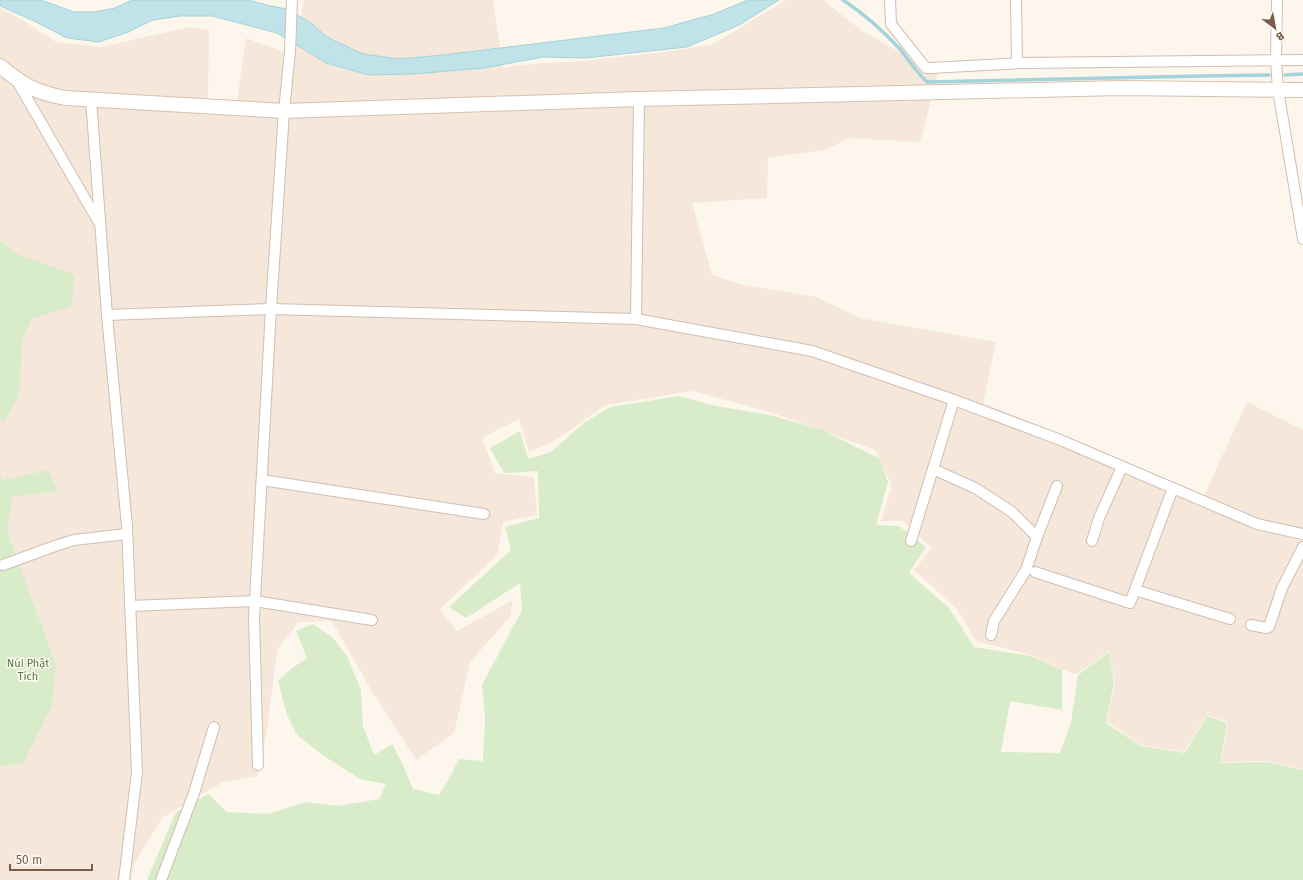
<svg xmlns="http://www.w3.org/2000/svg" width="1303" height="880" font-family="'Fira Sans',sans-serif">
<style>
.residential{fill:#f5e8da}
.green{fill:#d8ecc9}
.water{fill:#bfe3e8;stroke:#a5d3da}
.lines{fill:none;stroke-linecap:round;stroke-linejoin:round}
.stream{stroke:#a5d3da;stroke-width:3.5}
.street-casing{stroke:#d1beb0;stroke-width:12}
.secondary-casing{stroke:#d6c0b0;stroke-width:16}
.street{stroke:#fff;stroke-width:10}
.secondary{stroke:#fff;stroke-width:14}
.labels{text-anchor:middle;stroke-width:3;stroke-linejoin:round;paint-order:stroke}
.park-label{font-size:11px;fill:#537a41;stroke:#fffaf3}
</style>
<rect width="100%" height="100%" fill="#fdf6ec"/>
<!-- residential -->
<path class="residential" d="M304 0H493L503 68 518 65 582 61 673 51 713 44 786 0H823L861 30 938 74 920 142 849 138 825 150 768 158 767 198 692 203 712 275 743 285 816 297 860 318 996 342 983 403 1204 496 1247 402 1303 430V769L1266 761 1221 762 1228 722 1207 715 1184 752 1141 745 1107 722 1115 681 1109 651 1077 674 1063 670 1031 655 976 641 957 609 914 570 932 548 903 521H881L892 485 875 450 767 411 692 391 606 405 554 441 529 452 519 419 482 438 495 473 534 477 537 515 503 522 497 555 440 609 457 631 513 600 510 617 470 662 454 733 416 760 370 688 332 621 298 622 277 650 267 729 258 776 223 782 162 818 135 862 131 880H0V8L21 19 56 42 101 47 189 27 209 30 208 101 237 102 246 38 295 56Z"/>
<!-- green -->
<g class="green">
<path d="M0 240 17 254 75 275 71 306 31 319 22 341 19 395 4 423 0 419Z"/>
<path d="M679 396 711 405 769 415 822 430 880 459 888 482 876 525 899 526 926 547 909 573 949 608 974 647 1031 656 1062 670V710L1010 701 1001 752 1060 753 1071 723 1078 675 1109 652 1114 681 1106 723 1141 746 1185 753 1207 716 1227 723 1220 763 1266 762 1303 770V880H147L176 812 208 794 227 812 268 814 306 802 338 806 379 799 386 784 360 779 324 756 297 735 287 715 278 681 291 669 307 658 296 631 313 624 333 638 347 656 361 690 363 726 374 755 392 744 403 765 413 789 439 795 449 779 459 759 483 761 485 718 482 685 522 610 520 583 466 618 449 607 511 550 505 527 539 518 538 471 504 473 490 448 520 431 528 459 551 452 585 422 611 407Z"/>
<path d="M48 470 58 491 12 497 7 532 56 665 52 706 23 763 0 766V475L3 480Z"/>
</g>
<!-- water -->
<path class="water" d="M0 0H41L74 12H94L115 8 132 0H248L271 6 287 9 311 23 327 37 363 54 399 59 443 55 664 28 714 14 748 0H779L739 25 687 47 585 58 543 57 484 68 413 74 369 75 326 63 277 33 212 16H180L153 20 128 32 99 42 67 38 34 21 0 6Z"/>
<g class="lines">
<!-- stream -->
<g class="stream">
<path d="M843 0C863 13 883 31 900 49 906 56 922 80 928 82L1202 76 1269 75"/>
<path d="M1285 75 1303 74"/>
</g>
<defs>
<g id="street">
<path d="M890 0 891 24 921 62 926 68H931L1021 63 1303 60"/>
<path d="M1016 0 1017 63"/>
<path d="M1277 0 1276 60 1278 90 1303 239"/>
<path d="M17 81 98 221"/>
<path d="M91 99 107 315 127 526 137 772 124 880"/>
<path d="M107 315 271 309 636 319 812 351 954 400 1058 439 1257 524 1303 534"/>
<path d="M636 319 639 99"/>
<path d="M933 469 975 488 1012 512 1037 537"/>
<path d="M262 480 484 514"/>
<path d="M911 541 954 400"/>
<path d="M1092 541 1099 518 1122 467"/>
<path d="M3 565 55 546 74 540 127 534"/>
<path d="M1035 572 1130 603 1173 488"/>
<path d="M1135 590 1230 619"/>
<path d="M130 606 255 601 372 620"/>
<path d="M1251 625 1266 628 1269 627 1282 588 1303 547"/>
<path d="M991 635 994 621 1026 570 1037 537 1057 486"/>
<path d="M258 765 254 618 271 309 284 111 290 51 292 0"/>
<path d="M161 880 194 793 214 727"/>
</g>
<path id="secondary" d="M0 66C24 86 35 92 65 98L284 111 639 99 1121 88 1303 90"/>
</defs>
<!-- street casing -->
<use href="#street" class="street-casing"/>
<!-- secondary casing -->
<use href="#secondary" class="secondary-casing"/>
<!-- street -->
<use href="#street" class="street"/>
<!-- secondary -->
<use href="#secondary" class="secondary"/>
</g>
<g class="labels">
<!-- park labels -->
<g class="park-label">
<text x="28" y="667">Núi Phật<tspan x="28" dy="13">Tích</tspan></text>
</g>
</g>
<!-- north arrow -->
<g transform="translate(1275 28) rotate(148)" stroke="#fffaf3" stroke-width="3" paint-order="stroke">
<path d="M0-3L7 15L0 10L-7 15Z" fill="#7a5c4d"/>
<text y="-6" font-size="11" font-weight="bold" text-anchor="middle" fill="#7a5c4d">B</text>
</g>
<!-- scale -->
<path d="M10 864v6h82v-6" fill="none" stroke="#7a5c4d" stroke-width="2"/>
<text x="16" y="864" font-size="12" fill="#7a5c4d" stroke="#fffaf3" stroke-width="3" paint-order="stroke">50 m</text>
</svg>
